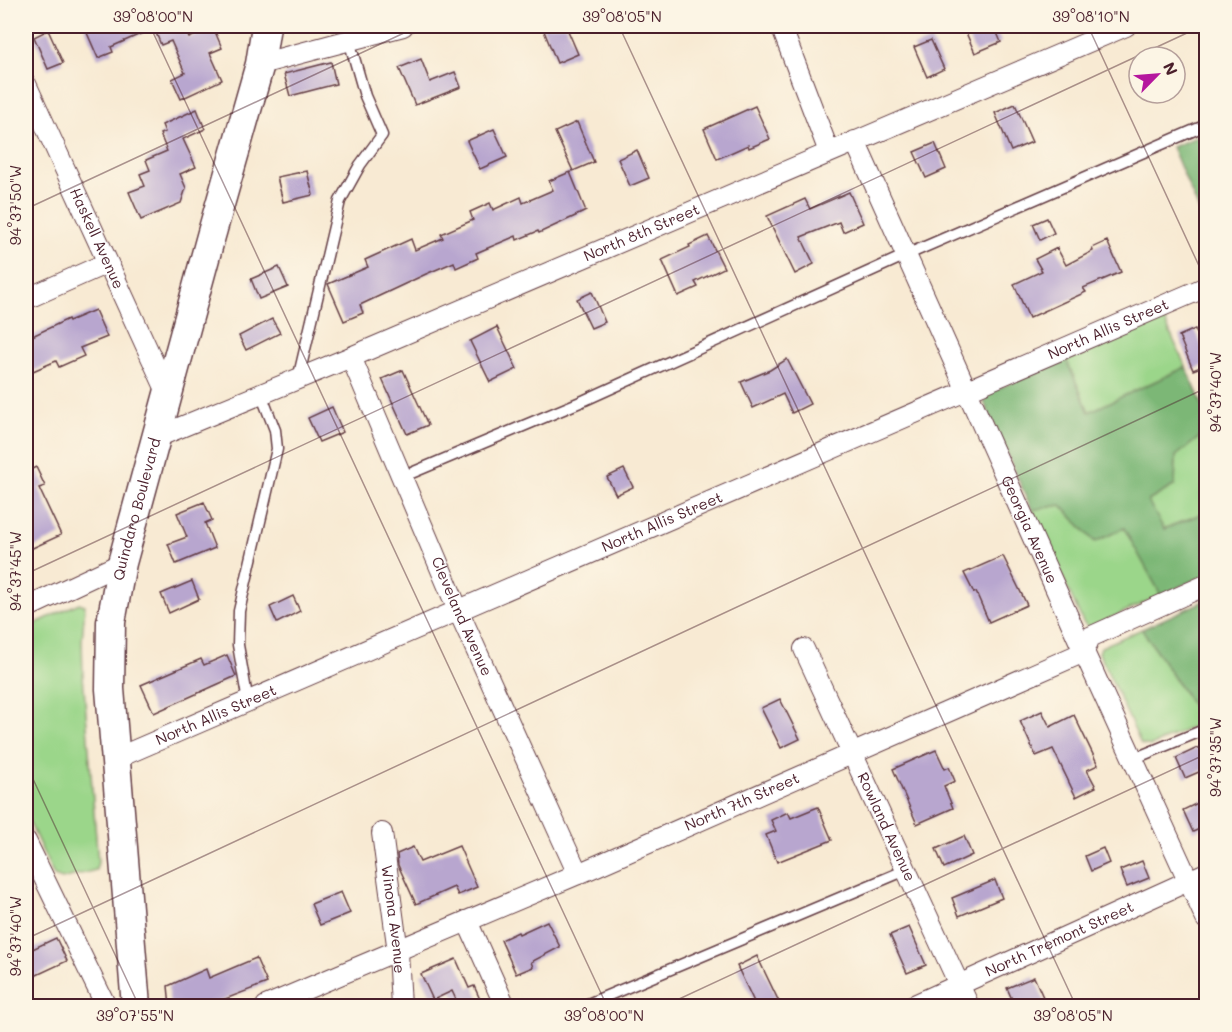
<svg xmlns="http://www.w3.org/2000/svg" width="1232" height="1032" font-family="Mali,sans-serif">
<style>
.green{fill:#9bd68a;stroke:#727a5a;stroke-width:1.5}
.forest{fill:#7cb776;stroke:#636b50;stroke-width:1.5}
.building{fill:#b8a6cf}
.lines{fill:none;stroke-linecap:round;stroke-linejoin:round}
.service-casing{stroke:#643d44;stroke-width:13}
.minor-casing{stroke:#643d44;stroke-width:22}
.secondary-casing{stroke:#643d44;stroke-width:31}
.service{stroke:#fff;stroke-width:10}
.minor{stroke:#fff;stroke-width:20}
.secondary{stroke:#fff;stroke-width:28}
.ticks{fill:none;stroke:#4a1f2b;stroke-width:1.5;stroke-opacity:0.45}
.labels{text-anchor:middle;stroke-width:5;stroke-linejoin:round;paint-order:stroke}
.street-label{font-size:15px;fill:#4a1f2b;stroke:#fcf5e5}
.neatline{fill:none;stroke:#4a1f2b;stroke-width:2}
.ticks-label{font-size:15px;text-anchor:middle;fill:#4a1f2b}
</style>
<rect width="100%" height="100%" fill="#fcf5e5"/>
<filter id="ink" filterUnits="userSpaceOnUse"><feTurbulence type="fractalNoise" baseFrequency=".0167" numOctaves="2"/><feDisplacementMap in="SourceGraphic" scale="12" xChannelSelector="R" yChannelSelector="G"/><feConvolveMatrix kernelMatrix="1 2 1 2 8 2 1 2 1" color-interpolation-filters="sRGB"/></filter>
<filter id="wash" filterUnits="userSpaceOnUse"><feTurbulence type="fractalNoise" baseFrequency=".008" numOctaves="4" result="noise"/><feDisplacementMap in="SourceGraphic" scale="24" xChannelSelector="R" yChannelSelector="G"/><feGaussianBlur stdDeviation="1.35" result="paint"/><feColorMatrix in="noise" values="0 0 0 0 0 0 0 0 0 0 0 0 0 0 0 0 0 1.4 0 .05"/><feComposite in="paint" operator="in"/></filter>
<g filter="url(#wash)">
<rect width="100%" height="100%" fill="#f8ead3"/>
<!-- green -->
<g class="green">
<path d="M1162 315 1186 367 1089 412 1066 359Z"/>
<path d="M1206 432V512L1163 529 1148 501 1175 485 1176 456Z"/>
<path d="M1061 505 1095 542 1124 527 1161 595 1089 628 1083 622 1032 510Z"/>
<path d="M79 603 85 605 82 641 83 675 98 862 96 870 62 879 54 876 26 815V628Z"/>
<path d="M1142 629 1194 708 1206 702V721L1151 746 1141 744 1099 653 1101 647Z"/>
</g>
<!-- forest -->
<g class="forest">
<path d="M1206 133V227L1172 147Z"/>
<path d="M1066 359 1089 412 1186 367 1206 413V432L1176 456 1175 485 1148 501 1164 529 1206 512V575L1161 595 1124 528 1095 542 1061 505 1032 510 984 402 990 392Z"/>
<path d="M1206 600V702L1194 708 1142 629Z"/>
</g>
<g id="blocks">
<!-- building -->
<g class="building">
<path d="M84 26H207L187 34 189 38 213 27 222 48 210 53 222 80 181 99 172 79 185 73 171 41 161 45 154 28 111 47 113 52 98 58Z"/>
<path d="M542 26H566L578 54 557 63Z"/>
<path d="M963 26H994L1001 42 975 53Z"/>
<path d="M48 30 63 63 48 69 34 37Z"/>
<path d="M931 40 944 69 927 77 914 47Z"/>
<path d="M421 59 430 82 455 72 461 87 415 105 399 68Z"/>
<path d="M331 62 336 84 290 96 284 74Z"/>
<path d="M1015 104 1032 142 1011 151 995 113Z"/>
<path d="M755 106 770 139 749 148 748 145 717 159 704 129Z"/>
<path d="M197 109 205 129 183 139 196 167 180 174 186 188 181 203 141 220 129 192 145 186 140 174 150 170 146 160 167 151 160 134 165 132 162 125Z"/>
<path d="M577 122 594 162 573 171 555 132Z"/>
<path d="M494 129 507 157 480 169 467 141Z"/>
<path d="M935 143 946 169 926 178 914 152Z"/>
<path d="M637 150 649 178 630 186 618 159Z"/>
<path d="M307 171 313 195 283 202 277 177Z"/>
<path d="M570 172 586 211 539 233 538 231 517 240 516 236 476 253 478 258 456 268 454 262 426 274 360 305 363 313 344 321 328 284 368 267 365 260 411 239 415 250 443 238 441 234 473 220 470 212 490 203 493 210 521 197 523 203 553 190 549 181Z"/>
<path d="M849 192 863 223 843 232 839 222 801 237 814 264 795 274 767 216 805 199 810 209Z"/>
<path d="M1047 218 1054 233 1040 240 1033 224Z"/>
<path d="M708 236 724 268 695 282 698 287 678 296 662 260 690 247 689 245Z"/>
<path d="M1107 241 1121 272 1083 288 1086 292 1029 318 1014 284 1042 271 1035 259 1057 248 1066 265 1093 251 1092 248Z"/>
<path d="M279 267 288 287 259 299 251 279Z"/>
<path d="M592 292 605 322 591 328 577 299Z"/>
<path d="M95 310 107 337 80 348 84 356 59 367 56 361 26 374V339L68 319 69 321Z"/>
<path d="M272 319 280 333 246 350 239 336Z"/>
<path d="M497 327 517 369 490 382 470 341Z"/>
<path d="M1195 329 1206 356V365L1193 370 1179 336Z"/>
<path d="M787 359 810 404 792 413 783 394 753 408 741 382 770 370Z"/>
<path d="M403 370 428 425 407 434 382 379Z"/>
<path d="M332 407 343 432 319 442 308 418Z"/>
<path d="M26 460 30 470 36 467 45 486 39 488 61 535 26 551Z"/>
<path d="M624 469 633 487 616 495 607 477Z"/>
<path d="M204 502 212 520 205 523 215 548 176 564 168 544 187 537 177 513Z"/>
<path d="M1003 556 1027 605 989 622 976 592 974 593 964 573Z"/>
<path d="M192 581 199 599 169 613 161 594Z"/>
<path d="M293 596 300 611 277 623 270 607Z"/>
<path d="M227 655 236 676 154 713 141 685 201 659 204 665Z"/>
<path d="M780 699 800 739 781 748 761 708Z"/>
<path d="M1042 711 1050 727 1074 715 1098 765 1087 770 1096 787 1076 797 1053 749 1036 756 1020 721Z"/>
<path d="M1206 744V769L1185 778 1176 758Z"/>
<path d="M936 750 945 769 949 767 955 781 944 786 953 808 917 824 893 769Z"/>
<path d="M1206 799V826L1193 832 1183 810Z"/>
<path d="M818 807 832 840 777 862 766 835 776 831 771 820 788 812 791 818Z"/>
<path d="M964 836 972 855 944 868 936 849Z"/>
<path d="M459 846 477 887 458 895 454 887 416 904 398 865 397 854 413 847 420 862Z"/>
<path d="M1103 848 1109 863 1091 871 1085 856Z"/>
<path d="M1142 861 1149 878 1127 887 1120 870Z"/>
<path d="M995 880 1002 898 959 916 952 898Z"/>
<path d="M341 892 350 913 320 925 311 904Z"/>
<path d="M547 921 560 947 531 962 533 967 516 974 501 940 518 932 519 934Z"/>
<path d="M909 927 926 965 907 973 890 935Z"/>
<path d="M56 938 67 961 26 980V952Z"/>
<path d="M757 956 781 1006H756L737 966Z"/>
<path d="M256 958 267 983 207 1006H170L168 986 206 969 209 978Z"/>
<path d="M456 959 469 988 474 986 483 1006H459L452 991 433 1000 421 974Z"/>
<path d="M1034 977 1047 1006H1015L1007 988Z"/>
</g>
</g>
</g>
<g filter="url(#ink)">
<use href="#blocks" fill-opacity="0" stroke="#643d44" stroke-width="1.5"/>
<g class="lines">
<defs>
<g id="service">
<path d="M298 379 340 201 360 165 382 135 365 96 349 40"/>
<path d="M402 477 585 400 906 255 1206 125"/>
<path d="M248 702 238 645 239 611 277 449 275 430 261 394"/>
<path d="M1133 759 1206 729"/>
<path d="M583 1006 906 870"/>
</g>
<g id="minor">
<path d="M781 26 829 152"/>
<path d="M260 64 403 26"/>
<path id="s1" d="M26 84 168 394"/>
<path id="s2" d="M855 141 1084 652 1206 919"/>
<path d="M26 299 107 263"/>
<path id="s3" d="M351 357 458 610 578 874"/>
<path id="s4" d="M157 437 351 357 1126 26"/>
<path d="M26 608 122 563"/>
<path id="s5" d="M804 649 969 1006"/>
<path id="s6" d="M117 758 1206 287"/>
<path id="s7" d="M382 833 398 952 401 1006"/>
<path d="M26 841 106 1006"/>
<path d="M467 921 505 1006"/>
<path id="s8" d="M266 1006 578 874 1084 652 1090 637 1206 585"/>
<path id="s9" d="M912 1006 1206 873"/>
</g>
<g id="secondary">
<path id="s10" d="M136 1006 110 689 111 622 122 563 211 236 260 64 266 26"/>
</g>
</defs>
<!-- service casing -->
<use href="#service" class="service-casing"/>
<!-- minor casing -->
<use href="#minor" class="minor-casing"/>
<!-- secondary casing -->
<use href="#secondary" class="secondary-casing"/>
<!-- service -->
<use href="#service" class="service"/>
<!-- minor -->
<use href="#minor" class="minor"/>
<!-- secondary -->
<use href="#secondary" class="secondary"/>
</g>
</g>
<!-- ticks -->
<path class="ticks" d="M150 26 607 1006M619 26 1076 1006M1088 26 1206 281M26 209 419 26M26 574 1202 26M26 764 139 1006M26 939 1206 388M664 1006 1206 754"/>
<g class="labels">
<!-- street labels -->
<g class="street-label">
<text dy="5" stroke="none"><textPath href="#s4" startOffset="526">North 8th Street</textPath></text>
<text dy="5" stroke="none"><textPath href="#s1" startOffset="170">Haskell Avenue</textPath></text>
<text dy="5" stroke="none"><textPath href="#s6" startOffset="1080">North Allis Street</textPath></text>
<text dy="5" stroke="none"><textPath href="#s10" startOffset="501">Quindaro Boulevard</textPath></text>
<text dy="5" stroke="none"><textPath href="#s6" startOffset="594">North Allis Street</textPath></text>
<text dy="5" stroke="none"><textPath href="#s2" startOffset="426">Georgia Avenue</textPath></text>
<text dy="5" stroke="none"><textPath href="#s3" startOffset="282">Cleveland Avenue</textPath></text>
<text dy="5" stroke="none"><textPath href="#s6" startOffset="108">North Allis Street</textPath></text>
<text dy="5" stroke="none"><textPath href="#s8" startOffset="518">North 7th Street</textPath></text>
<text dy="5" stroke="none"><textPath href="#s5" startOffset="196">Rowland Avenue</textPath></text>
<text dy="5" stroke="none"><textPath href="#s7" startOffset="87">Winona Avenue</textPath></text>
<text dy="5" stroke="none"><textPath href="#s9" startOffset="162">North Tremont Street</textPath></text>
</g>
</g>
<!-- margin -->
<rect width="1232" height="1032" fill="none" stroke="#fcf5e5" stroke-width="66"/>
<!-- north arrow -->
<g transform="translate(1157 75) rotate(65)"><circle r="28" fill="#fcf5e5" stroke="#b59f9b" stroke-width="1.5"/>
<path d="M0-4.5L10 22L0 15L-10 22Z" fill="#b5179e"/>
<text y="-9" font-size="16" font-weight="bold" text-anchor="middle" fill="#4a1f2b">N</text>
</g>
<rect x="33" y="33" width="1166" height="966" class="neatline"/>
<g class="ticks-label">
<text x="153" y="22">39°08'00"N</text>
<text x="622" y="22">39°08'05"N</text>
<text x="1091" y="22">39°08'10"N</text>
<text transform="translate(16 205) rotate(-90)" y="5">94°37'50"W</text>
<text transform="translate(1216 392) rotate(-90)" y="5">94°37'40"W</text>
<text transform="translate(16 571) rotate(-90)" y="5">94°37'45"W</text>
<text transform="translate(1216 757) rotate(-90)" y="5">94°37'35"W</text>
<text transform="translate(16 936) rotate(-90)" y="5">94°37'40"W</text>
<text x="135" y="1021">39°07'55"N</text>
<text x="604" y="1021">39°08'00"N</text>
<text x="1073" y="1021">39°08'05"N</text>
</g>
</svg>
